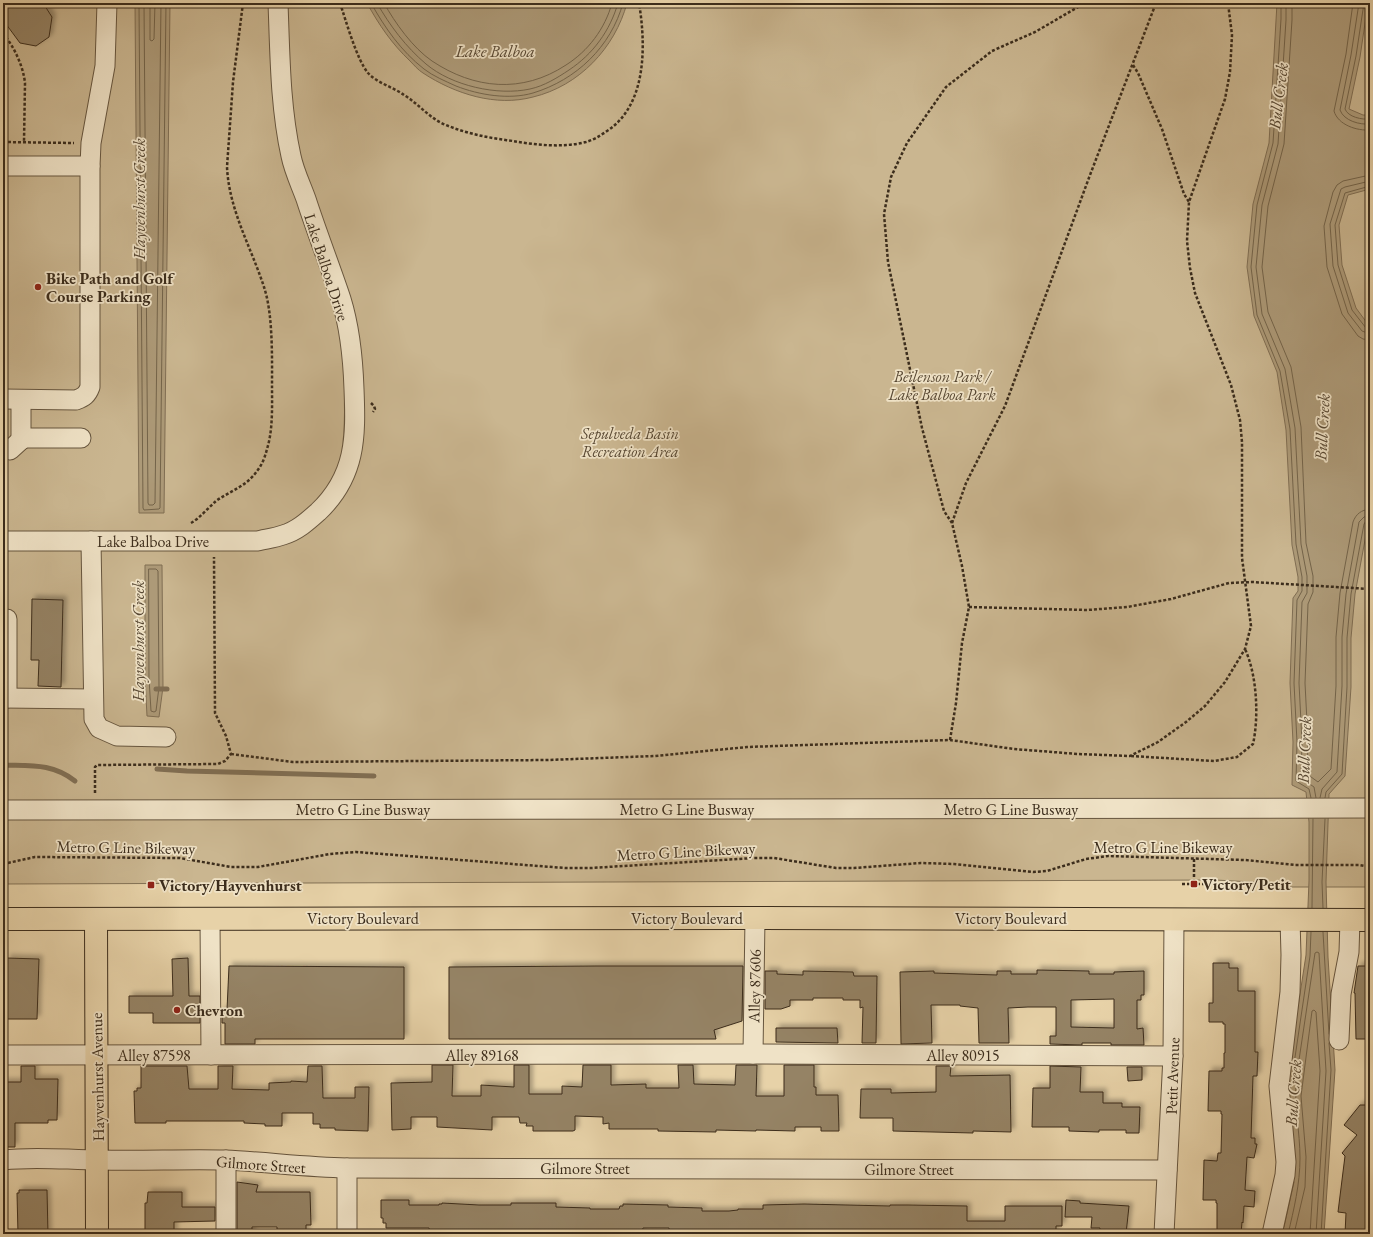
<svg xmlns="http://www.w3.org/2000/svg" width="1373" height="1237" font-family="'EB Garamond',serif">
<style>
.green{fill:#cab690;stroke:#837256}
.water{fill:#ad9a78;stroke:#806e53}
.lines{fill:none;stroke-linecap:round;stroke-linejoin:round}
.shore{stroke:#74644a;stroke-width:1}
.stream{stroke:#806e53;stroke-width:5}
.building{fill:#958365;stroke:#3c2d1c;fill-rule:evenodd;filter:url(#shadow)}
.minor-casing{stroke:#67563f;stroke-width:21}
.major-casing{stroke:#3c2d1c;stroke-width:24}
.path{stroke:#3c2d1c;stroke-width:2.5;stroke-dasharray:3 2;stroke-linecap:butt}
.minor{stroke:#efe2c6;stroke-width:19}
.major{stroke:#e7d2a8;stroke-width:22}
.poi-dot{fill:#8f2418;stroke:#efe2c6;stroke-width:1.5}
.labels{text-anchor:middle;stroke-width:3.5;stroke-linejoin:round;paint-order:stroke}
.street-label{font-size:16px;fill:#3c2d1c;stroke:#efe2c6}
.poi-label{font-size:16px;font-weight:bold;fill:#3c2d1c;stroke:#efe2c6;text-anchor:start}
.park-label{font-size:16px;font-style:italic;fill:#584833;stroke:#efe2c6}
.water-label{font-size:17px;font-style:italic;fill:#584833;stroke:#efe2c6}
</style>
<defs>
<filter id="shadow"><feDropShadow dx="3.5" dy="-3.5" stdDeviation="2" flood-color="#0004"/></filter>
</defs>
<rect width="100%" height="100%" fill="#e7d2a8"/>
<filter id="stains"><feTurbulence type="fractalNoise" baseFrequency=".005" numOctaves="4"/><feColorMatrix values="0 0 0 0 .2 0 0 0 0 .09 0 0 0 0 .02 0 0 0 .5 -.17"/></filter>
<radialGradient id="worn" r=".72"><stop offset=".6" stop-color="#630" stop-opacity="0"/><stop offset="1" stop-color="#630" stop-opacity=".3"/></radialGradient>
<!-- green -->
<path class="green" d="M3 3H1370V887H1291L1272 883 1215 880 3 884Z"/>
<!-- water -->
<g class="water">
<path d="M135 3H170L164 513H139Z"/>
<path d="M367 3H627C615 48 579 86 533 97 496 107 455 94 423 73 418 70 414 65 410 61 392 44 379 25 367 3Z"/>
<path d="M1277 3H1368L1360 57 1349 109 1363 115H1370V189L1348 195 1339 225 1342 265 1356 308 1370 327V513L1355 594 1351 638V687L1345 776 1329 794 1326 882 1328 957 1335 1070 1324 1234H1279L1287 1079 1306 955 1309 881V822L1306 792 1292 785 1293 742 1290 683 1293 598 1298 591V577L1292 545 1286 430 1277 372 1254 316 1247 267 1253 204 1269 143Z"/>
<path d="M145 565H162L163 687 159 717 147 716 145 678Z"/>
</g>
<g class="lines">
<!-- shore -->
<g class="shore">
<path d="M139 3 143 508 144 510 159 509 160 508 166 3"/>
<path d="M144 3 148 503 149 505H153L155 503 161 3"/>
<path d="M150 3V40L152 41 154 39 155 3"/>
<path d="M371 3C385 28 401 51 424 69 433 76 445 81 456 86 479 95 509 100 533 93 576 80 611 47 623 3"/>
<path d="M377 3C390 26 406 47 426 64 452 86 498 96 530 89 544 86 557 78 569 70 593 54 610 31 618 3"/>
<path d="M384 3C395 23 413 48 432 61 474 89 522 94 566 65 588 51 605 29 612 3"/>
<path d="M1281 3V19L1273 143 1257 205 1251 267 1257 315 1280 371 1290 429 1296 544 1302 577V591L1297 600 1294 683 1297 742 1296 781 1309 789 1311 798"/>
<path d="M1286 3V20L1278 144 1262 205 1256 267 1262 314 1285 369 1295 428 1301 544 1307 576V593L1302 602 1299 683 1302 742 1301 778 1314 787 1316 798"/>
<path d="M1292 3V20L1284 144 1268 206 1262 267 1268 312 1291 367 1301 427 1306 543 1313 576V592L1308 604 1305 683 1308 742 1307 774 1318 782 1331 769 1336 686V637L1340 593 1353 522C1356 514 1361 510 1370 509"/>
<path d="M1353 3 1346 54 1334 111C1338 125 1357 131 1370 130"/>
<path d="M1359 3 1351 55 1340 110C1344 121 1360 125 1370 124"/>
<path d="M1364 3 1356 56 1345 109C1348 117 1362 120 1370 119"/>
<path d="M1370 175 1343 181 1337 185 1333 192 1324 226 1327 267 1342 314 1358 336 1363 339 1370 340"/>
<path d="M1370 181 1345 187 1341 189 1330 224 1333 266 1348 313 1362 331 1370 334"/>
<path d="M1370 186 1345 193 1335 225 1338 265 1352 310 1366 328 1370 329"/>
<path d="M149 569H156L158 571 159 687 156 711 154 712 151 711 149 678Z"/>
<path d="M1320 798 1322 789 1337 772 1342 686V637L1346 594 1359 522 1364 517 1370 515"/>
<path d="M1325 798 1326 792 1342 774 1347 687V638L1351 594 1364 524 1366 521 1370 520"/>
<path d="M1312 908 1313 819"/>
<path d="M1323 908 1322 882 1325 819"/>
<path d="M1323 932 1329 1034"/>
<path d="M1290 1091 1310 956 1311 932"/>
<path d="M1284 1227 1294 1182"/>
<path d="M1288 1234C1294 1209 1300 1184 1300 1158 1300 1132 1294 1106 1296 1080L1315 953 1317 952 1319 953 1326 1071 1316 1234"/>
<path d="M1294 1234 1305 1187 1306 1157 1301 1096 1312 1011 1314 1010 1316 1012 1320 1071 1310 1234"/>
<path d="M1321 1234 1331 1070 1329 1043"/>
</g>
<!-- stream -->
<g class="stream">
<path d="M156 689H167"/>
<path d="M3 765C30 766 52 763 75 781"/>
<path d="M157 769 187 771 374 776"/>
</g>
</g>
<!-- building -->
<g class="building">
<path d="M3 3H43L52 17 49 37 36 46 20 43 3 20Z"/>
<path d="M32 599 63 600 61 687 38 686 39 660H31Z"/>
<path d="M7 958 39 959 37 1019H6Z"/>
<path d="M188 958 189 996H200V1023H153V1013H129V996H173L172 959Z"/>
<path d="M1213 963H1229V968H1238V991H1255V1052H1258L1257 1076H1253L1251 1138H1255V1144H1257L1254 1158 1247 1157 1245 1190 1255 1191 1254 1207 1244 1206 1243 1223 1242 1222 1241 1234H1217V1203H1216V1200H1203L1204 1160 1217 1161 1218 1153H1221L1222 1114H1221V1111H1208L1209 1071H1222V1068H1224V1053H1225V1024H1223V1022H1209V1003H1213Z"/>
<path d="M229 966 404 967V1039H255V1044H225V1023H222V1010H227Z"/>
<path d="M597 966H743L742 1021 714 1030 716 1039H449V967Z"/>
<path d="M1358 966H1370V1039H1356L1355 993H1354Z"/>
<path d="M1037 970 1089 971V974H1114V972L1144 971V995H1141V1000H1137V1029L1143 1028 1144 1045H1111V1043H1082V1045L1050 1044V1036H1056V1007H1028L1008 1008 1009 1043H979L978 1008 960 1006V1005H931L932 1043 901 1044 900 972 934 971V973L997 975V971H1011V974H1037ZM1114 999V1028L1071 1027V1000Z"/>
<path d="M765 971H777V974L803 975V971L853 972 854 976H877L876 1043H862L863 1007 860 1008V1000H843V998H813V1000H790V1006L781 1009H765Z"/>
<path d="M776 1028H837L838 1043 776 1042Z"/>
<path d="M432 1065H453L452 1096H481V1085L514 1087V1065H529V1094H562V1086L582 1087 583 1065H611V1085L646 1084V1088H679L678 1065H693L694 1084 735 1085 736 1065H757L756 1096H784V1065H814V1087H816V1095H838L839 1131H821V1127H795V1131L756 1130V1131L716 1130V1132L658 1131V1129H609V1123L603 1124V1117L575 1116V1130L573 1131H533V1126H526L527 1123H520L519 1117H492V1130L437 1127V1117H411V1129L392 1130 391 1083 432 1082Z"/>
<path d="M21 1066H35V1079H58L57 1120H48V1123H15V1147H3V1082H21Z"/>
<path d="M141 1066H187L189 1089H218V1066H233L232 1089 269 1090V1083L291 1082V1081L307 1082 308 1066H322L323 1098H355V1087H369L368 1131 335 1130V1128H320V1124H313V1113H282V1126H265V1124L244 1123V1121H166V1123H135L134 1091H137V1088H141Z"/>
<path d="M936 1066H951L950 1076 1010 1075 1011 1132 973 1131V1133L893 1131V1118H860L861 1089H891V1093L936 1092Z"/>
<path d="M1050 1066 1081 1067 1080 1092H1103V1103H1122V1107H1140L1139 1133H1126V1130H1099V1132L1069 1131V1127H1032L1033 1088H1050Z"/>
<path d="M1127 1067H1142V1080L1128 1081Z"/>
<path d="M1360 1105H1370V1234H1345L1346 1213 1338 1212 1345 1156 1342 1153 1357 1135 1344 1125Z"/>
<path d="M237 1182 258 1185 256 1192H310L311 1225H306V1234H277V1227H252V1234H237Z"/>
<path d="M19 1190H47L48 1234H18L17 1193H19Z"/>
<path d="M148 1192H182V1207H215V1221L174 1222V1234H145V1203H147Z"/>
<path d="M381 1200H409V1205H439V1204H442V1203L479 1205H511V1203H556V1207L590 1208V1209H619L620 1206H623V1204L668 1205V1207L702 1208V1211H729L738 1210V1209H763V1205L804 1204 890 1206V1205H908L967 1206V1221H1005V1206H1062V1226H1056V1234H669V1228H643L642 1233 539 1234 502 1233V1230H457V1233H449V1234H430L429 1228H386V1223H383V1218H381Z"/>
<path d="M1066 1200 1080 1201V1203L1129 1206 1126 1234H1099L1100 1228H1091L1092 1217H1065Z"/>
</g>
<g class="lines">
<defs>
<g id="minor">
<path d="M3 166H90V387C87 395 84 397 76 400L3 399"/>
<path d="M90 166 91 143 105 66 107 3"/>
<path d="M21 400V440"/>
<path d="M10 450 21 440 25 438H81"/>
<path d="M3 541H257C265 539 275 538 283 535 297 531 308 521 318 512 356 476 356 437 354 389 353 359 350 328 341 299 330 266 317 233 306 199 301 185 294 171 291 156 280 106 280 54 278 3"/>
<path d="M91 541 94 719 99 728 117 736 166 737"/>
<path d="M3 619H7V698"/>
<path d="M3 698 93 699"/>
<path d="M3 810 1370 808"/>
<path d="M210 919 211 1055"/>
<path d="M1339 1040 1341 994 1349 952 1350 920"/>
<path d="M753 1054 755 918"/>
<path d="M3 1055 753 1054 1173 1056"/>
<path d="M3 1160C36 1156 68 1160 100 1160 142 1161 184 1159 225 1160 266 1162 306 1167 347 1168L1167 1170"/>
<path d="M226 1160V1234"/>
<path d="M347 1234V1168"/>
<path d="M1164 1234 1173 1056 1174 919"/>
<path d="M1272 1234 1285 1175 1286 1162 1279 1086 1290 992 1291 955 1290 919"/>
</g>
<g id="major">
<path d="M3 919 755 918 1370 920"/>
<path d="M96 920 97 1234"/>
</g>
</defs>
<!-- minor casing -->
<use href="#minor" class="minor-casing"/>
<!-- major casing -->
<use href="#major" class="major-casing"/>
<!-- path -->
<g class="path">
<path d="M340 3C346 21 357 60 368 73 377 83 393 87 404 95 419 104 430 119 446 125 467 134 490 138 513 141 536 145 563 148 586 142 593 140 600 136 607 131 647 105 646 45 639 3"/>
<path d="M3 33C14 47 23 65 25 83L24 142"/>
<path d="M1133 65 1138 73 1162 129 1184 194 1189 202"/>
<path d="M3 142 74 143"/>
<path d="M371 403 374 406 375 409 373 412"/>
<path d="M191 523C200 518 208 508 216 501 230 491 247 486 257 471 262 465 265 457 267 449 273 430 272 407 272 386 272 357 273 314 264 287 251 247 229 210 227 167L233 82 243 3"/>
<path d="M952 523 966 483 1005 406 1090 175 1156 3"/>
<path d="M969 607 1087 610 1127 607 1171 599 1229 583 1252 582 1370 589"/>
<path d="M950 740 956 703 962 643 969 607 962 566 952 523 944 511 922 428 888 262 884 214 891 177 907 143 946 87 992 51 1035 32 1085 3"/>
<path d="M231 754 293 762 548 760 655 756 747 747 950 740 1014 749 1078 754 1130 756 1158 742 1186 722 1205 706 1225 682 1245 649 1251 626 1242 558V442L1240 420 1231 385 1195 293 1190 268 1187 241 1189 202 1225 99 1230 72 1232 35 1228 3"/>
<path d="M1131 756 1214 761 1237 757 1253 744C1259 717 1257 675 1245 649"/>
<path d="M95 793V767L97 765 218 764 225 761 231 754 226 736 215 713 214 557"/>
<path d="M1194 859V884"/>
<path d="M3 864 35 857 180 858 231 867H258L330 854 356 852 565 868H591L754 858H774L836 868H854L921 863 954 864 1033 872 1047 871 1086 859 1108 856 1245 860 1295 865H1359L1370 867"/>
<path d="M1182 884H1206"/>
</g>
<!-- minor -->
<use href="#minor" class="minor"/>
<!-- major -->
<use href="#major" class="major"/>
</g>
<!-- markers -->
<g class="poi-dot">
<circle cx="38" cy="287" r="4"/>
<rect x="1190" y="880" width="8" height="8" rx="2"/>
<rect x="147" y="881" width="8" height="8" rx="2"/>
<circle cx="177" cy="1010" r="4"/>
</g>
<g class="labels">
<!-- street labels -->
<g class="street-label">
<text transform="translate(327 267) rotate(72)" y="6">Lake Balboa Drive</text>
<text x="153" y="547">Lake Balboa Drive</text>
<text x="363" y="815">Metro G Line Busway</text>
<text x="687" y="815">Metro G Line Busway</text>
<text x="1011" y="815">Metro G Line Busway</text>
<text transform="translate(126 847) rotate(1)" y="6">Metro G Line Bikeway</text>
<text x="1163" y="853">Metro G Line Bikeway</text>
<text transform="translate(686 851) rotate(-3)" y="6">Metro G Line Bikeway</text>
<text x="363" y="924">Victory Boulevard</text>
<text x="687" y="924">Victory Boulevard</text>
<text x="1011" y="924">Victory Boulevard</text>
<text transform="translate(754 986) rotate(-89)" y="6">Alley 87606</text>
<text x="154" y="1061">Alley 87598</text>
<text x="482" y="1061">Alley 89168</text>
<text x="963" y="1061">Alley 80915</text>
<text transform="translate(1172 1076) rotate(-88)" y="6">Petit Avenue</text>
<text transform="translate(97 1077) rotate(-91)" y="6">Hayvenhurst Avenue</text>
<text transform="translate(261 1164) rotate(4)" y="6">Gilmore Street</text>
<text x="585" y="1174">Gilmore Street</text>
<text x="909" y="1175">Gilmore Street</text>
</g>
<!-- poi labels -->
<g class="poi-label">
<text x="46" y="284">Bike Path and Golf<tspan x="46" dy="18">Course Parking</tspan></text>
<text x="1202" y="890">Victory/Petit</text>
<text x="159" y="891">Victory/Hayvenhurst</text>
<text x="185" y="1016">Chevron</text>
</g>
<!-- park labels -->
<g class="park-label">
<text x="942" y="382">Beilenson Park /<tspan x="942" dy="18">Lake Balboa Park</tspan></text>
<text x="630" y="439">Sepulveda Basin<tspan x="630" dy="18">Recreation Area</tspan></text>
</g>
<!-- water labels -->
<g class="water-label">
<text x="495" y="57">Lake Balboa</text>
<text transform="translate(1278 96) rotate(-83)" y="6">Bull Creek</text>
<text transform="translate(139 199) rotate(-90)" y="6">Hayvenhurst Creek</text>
<text transform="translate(1322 427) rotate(-87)" y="6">Bull Creek</text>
<text transform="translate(138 641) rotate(-90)" y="6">Hayvenhurst Creek</text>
<text transform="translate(1304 750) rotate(-88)" y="6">Bull Creek</text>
<text transform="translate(1293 1093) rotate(-86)" y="6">Bull Creek</text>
</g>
</g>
<!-- margin -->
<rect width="1373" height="1237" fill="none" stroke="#e7d2a8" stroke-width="16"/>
<rect x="4" y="4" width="1365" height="1229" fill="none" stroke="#3c2d1c" stroke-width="2"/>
<rect x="8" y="8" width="1357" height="1221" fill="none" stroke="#3c2d1c"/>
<rect width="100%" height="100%" filter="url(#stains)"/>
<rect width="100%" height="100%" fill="url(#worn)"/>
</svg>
